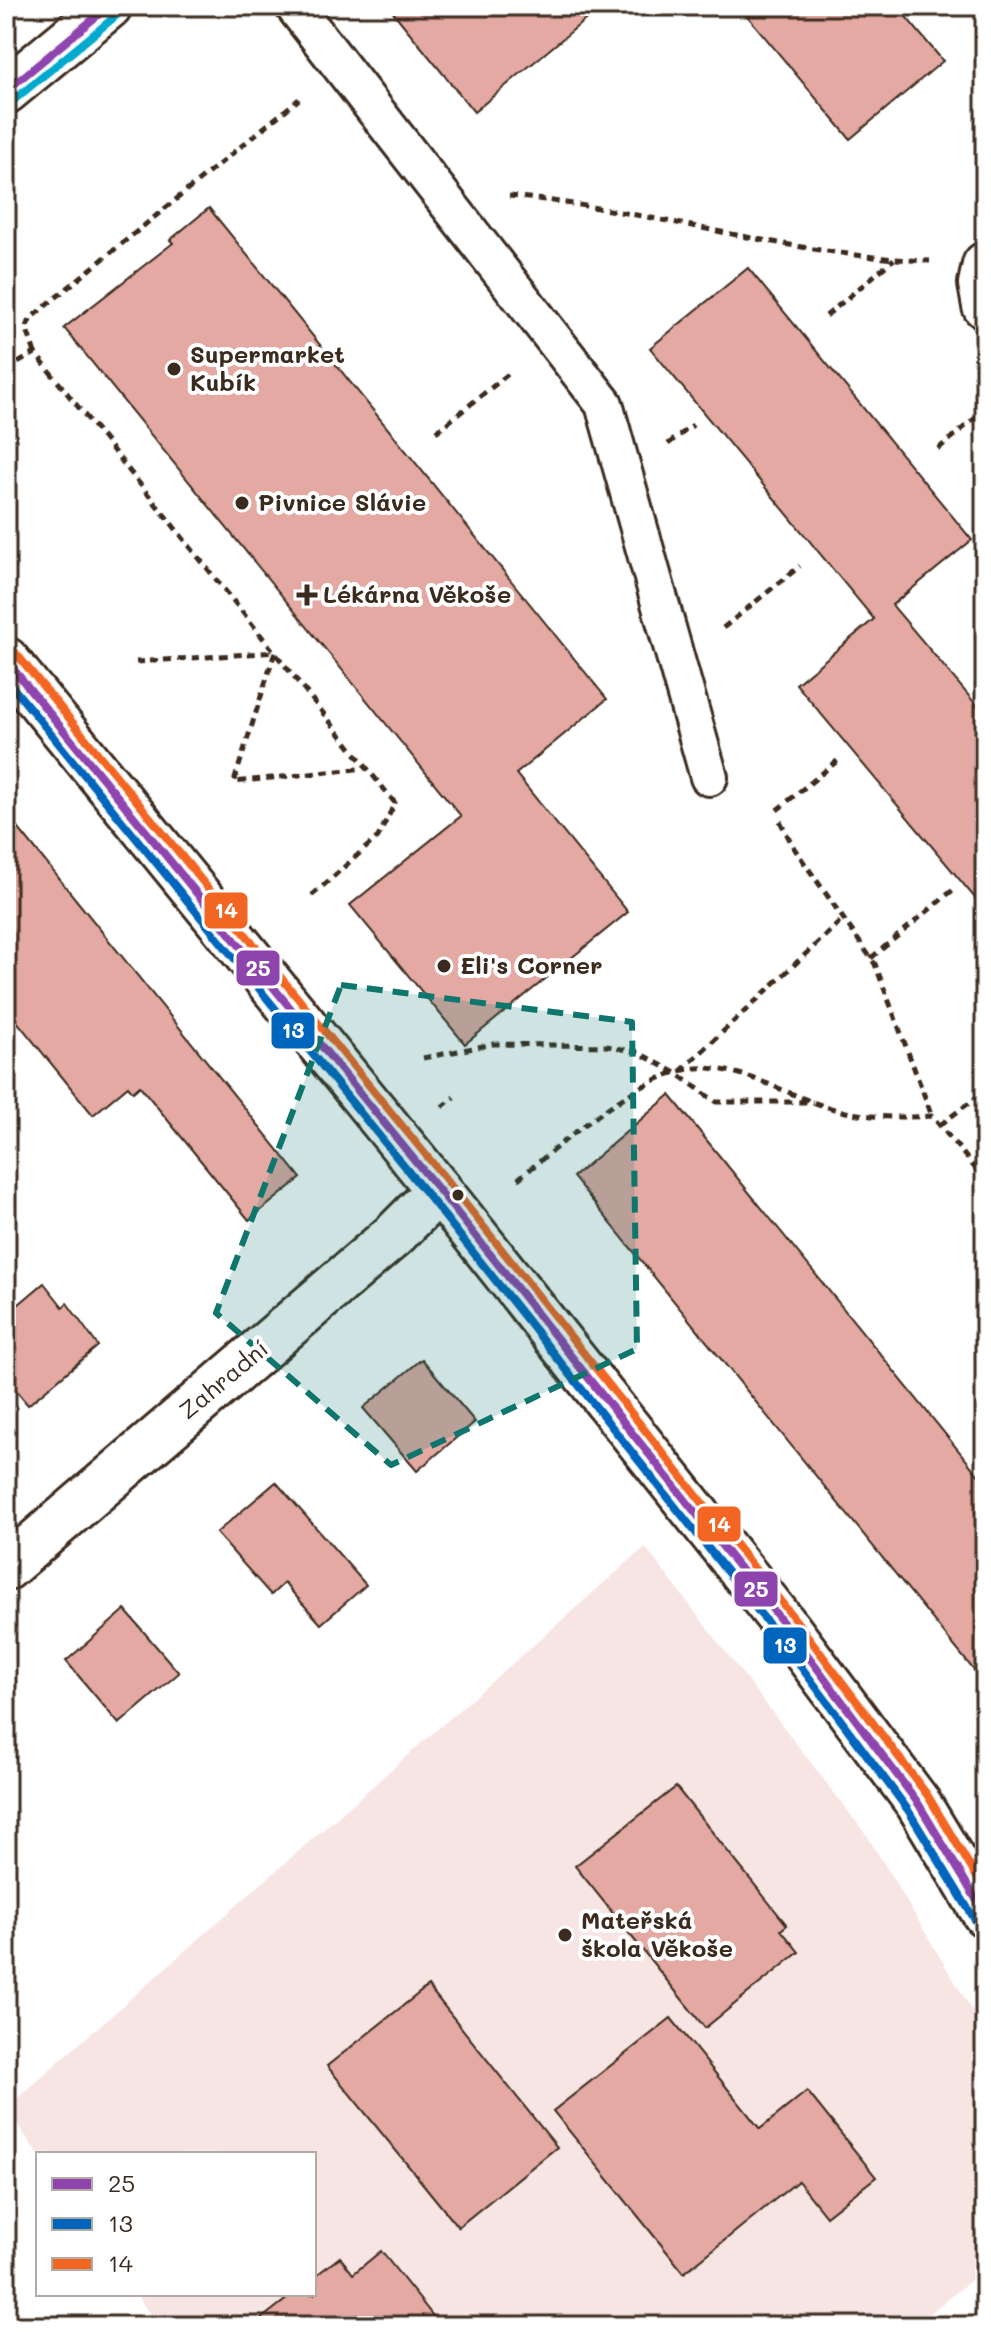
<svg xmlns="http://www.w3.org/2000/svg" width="991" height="2332" font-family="Mali,sans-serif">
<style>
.built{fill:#f7e5e3}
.building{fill:#e3a9a2;stroke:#3b2a1e;stroke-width:2}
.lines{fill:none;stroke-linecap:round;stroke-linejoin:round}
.lane-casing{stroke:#3b2a1e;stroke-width:42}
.street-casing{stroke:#3b2a1e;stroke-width:50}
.path{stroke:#3b2a1e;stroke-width:5;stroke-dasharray:8 6;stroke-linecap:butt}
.lane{stroke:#fff;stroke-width:36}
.street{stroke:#fff;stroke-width:44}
.bus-1-casing{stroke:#fff;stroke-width:14}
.bus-2-casing{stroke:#fff;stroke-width:14}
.bus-3-casing{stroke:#fff;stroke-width:14}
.bus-4-casing{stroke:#fff;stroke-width:14}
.bus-1{stroke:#8e44ad;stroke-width:8}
.bus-2{stroke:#0065bd;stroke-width:8}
.bus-3{stroke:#f26522;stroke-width:8}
.bus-4{stroke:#00a9ce;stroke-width:8}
.marked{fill:#0f766e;fill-opacity:0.2;stroke:#0f766e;stroke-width:6;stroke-dasharray:16 10;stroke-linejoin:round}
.poi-dot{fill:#3b2a1e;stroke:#fff;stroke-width:3}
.labels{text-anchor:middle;stroke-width:8;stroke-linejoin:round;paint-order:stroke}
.poi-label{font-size:24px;font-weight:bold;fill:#3b2a1e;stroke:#fff;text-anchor:start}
.street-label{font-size:24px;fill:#3b2a1e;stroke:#fff}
.line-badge{stroke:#fff;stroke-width:3}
.badge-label{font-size:22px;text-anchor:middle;font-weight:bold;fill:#fff}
</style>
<rect width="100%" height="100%" fill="#fff"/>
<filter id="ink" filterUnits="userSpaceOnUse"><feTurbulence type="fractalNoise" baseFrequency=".0125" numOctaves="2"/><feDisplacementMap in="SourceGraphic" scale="16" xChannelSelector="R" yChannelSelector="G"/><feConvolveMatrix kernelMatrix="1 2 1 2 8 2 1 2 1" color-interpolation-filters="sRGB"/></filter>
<g filter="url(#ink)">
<!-- built -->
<path class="built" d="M645 1547 868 1837 985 2032V2269L914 2326H158L136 2294H314V2154H38L6 2108Z"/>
<!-- building -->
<g class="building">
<path d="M388 6H602L474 112Z"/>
<path d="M739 6H897L943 61 850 139Z"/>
<path d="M209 208 607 699 516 774 628 912 465 1044 350 905 461 816 64 328 173 243 170 240Z"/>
<path d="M748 268 972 540 892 605 985 715V910L796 684 874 619 650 348Z"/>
<path d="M6 813 301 1178 249 1220 140 1086 133 1092 128 1086 93 1115 6 1008Z"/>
<path d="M670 1095 985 1483V1684L573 1177Z"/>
<path d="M44 1283 63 1307 67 1303 98 1346 28 1405 6 1379V1315Z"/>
<path d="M422 1359 475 1422 417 1471 363 1408Z"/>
<path d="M276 1482 366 1585 321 1624 284 1583 271 1595 216 1533Z"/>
<path d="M125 1610 179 1673 119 1724 66 1661Z"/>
<path d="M676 1787 787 1925 781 1930 799 1952 705 2028 575 1866Z"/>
<path d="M428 1986 557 2147 458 2227 327 2066Z"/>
<path d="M671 2018 760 2129 807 2091 876 2177 826 2216 798 2181 684 2273 553 2111Z"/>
<path d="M381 2251 441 2326H252L293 2294H314V2277L340 2257 353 2274Z"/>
</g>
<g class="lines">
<defs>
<path id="lane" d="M294 6 604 404 709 777"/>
<g id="street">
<path d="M6 91 109 6"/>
<path d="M985 265 981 284 985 306"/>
<path d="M6 660 439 1190 788 1629 918 1803 985 1914"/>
<path d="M6 1568 394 1235 439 1190"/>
</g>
</defs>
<!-- lane casing -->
<use href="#lane" class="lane-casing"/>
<!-- street casing -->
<use href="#street" class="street-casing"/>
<!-- path -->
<g class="path">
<path d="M970 6 985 27"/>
<path d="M509 196C650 209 788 256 930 261"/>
<path d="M826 316 894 259"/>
<path d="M35 353 26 327 32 317 299 99"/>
<path d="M6 370 35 353 395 803 378 837 309 898"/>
<path d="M436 432 512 371"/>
<path d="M668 444 693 425"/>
<path d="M938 449 985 410"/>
<path d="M723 628 800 566"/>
<path d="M978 652 985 646"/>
<path d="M136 662 275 652 234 782 366 768"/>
<path d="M777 810 842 757"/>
<path d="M780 821 794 848 875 964 932 1116"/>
<path d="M871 958 953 890"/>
<path d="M423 1058 493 1044 607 1046 637 1052 678 1074 716 1102H813"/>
<path d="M681 1071 843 919"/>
<path d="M442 1107 454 1097"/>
<path d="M940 1125 985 1091"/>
<path d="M518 1179C562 1144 648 1064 706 1068 752 1071 791 1097 834 1109 865 1118 901 1118 932 1116L985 1180"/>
</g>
<!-- lane -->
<use href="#lane" class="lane"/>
<!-- street -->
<use href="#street" class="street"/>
<defs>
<g id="bus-1">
<path d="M6 91 109 6"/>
<path d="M6 660 439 1190 788 1629 918 1803 985 1914"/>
</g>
<path id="bus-2" d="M6 679 430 1198 778 1636 908 1810 975 1920"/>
<path id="bus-3" d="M15 652 448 1182 797 1622 928 1796 985 1891"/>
<path id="bus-4" d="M14 100 117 15"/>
</defs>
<!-- bus-1 casing -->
<use href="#bus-1" class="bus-1-casing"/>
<!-- bus-2 casing -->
<use href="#bus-2" class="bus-2-casing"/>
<!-- bus-3 casing -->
<use href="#bus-3" class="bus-3-casing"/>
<!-- bus-4 casing -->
<use href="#bus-4" class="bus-4-casing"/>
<!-- bus-1 -->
<use href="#bus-1" class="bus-1"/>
<!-- bus-2 -->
<use href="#bus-2" class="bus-2"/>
<!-- bus-3 -->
<use href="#bus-3" class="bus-3"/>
<!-- bus-4 -->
<use href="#bus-4" class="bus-4"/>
</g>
</g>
<!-- marked area -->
<path class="marked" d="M341 985 632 1022 637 1349 391 1465 216 1313Z"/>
<!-- markers -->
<g class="poi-dot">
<circle cx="174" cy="369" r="8"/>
<circle cx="242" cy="503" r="8"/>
<path d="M303 583h8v8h8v8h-8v8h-8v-8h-8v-8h8z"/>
<circle cx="444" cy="966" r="8"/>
<circle cx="458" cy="1195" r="7"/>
<circle cx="565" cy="1935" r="8"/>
</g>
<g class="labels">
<!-- poi labels -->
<g class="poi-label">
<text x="190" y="363">Supermarket<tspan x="190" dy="28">Kubík</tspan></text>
<text x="258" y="511">Pivnice Slávie</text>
<text x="323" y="603">Lékárna Věkoše</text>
<text x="460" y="974">Eli's Corner</text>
<text x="581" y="1929">Mateřská<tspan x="581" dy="28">škola Věkoše</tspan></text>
</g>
<!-- street labels -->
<g class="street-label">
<text transform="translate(224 1380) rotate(-40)" y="8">Zahradní</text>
</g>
</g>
<g class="line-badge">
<rect x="203" y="891" width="46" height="39" rx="8" fill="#f26522"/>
<rect x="235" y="949" width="46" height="38" rx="8" fill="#8e44ad"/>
<rect x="270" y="1011" width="46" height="39" rx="8" fill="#0065bd"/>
<rect x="696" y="1505" width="46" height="38" rx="8" fill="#f26522"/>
<rect x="733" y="1570" width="46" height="38" rx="8" fill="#8e44ad"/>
<rect x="762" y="1626" width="46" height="39" rx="8" fill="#0065bd"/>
</g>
<g class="badge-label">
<text x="226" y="918">14</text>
<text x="258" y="976">25</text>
<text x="293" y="1038">13</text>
<text x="719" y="1532">14</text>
<text x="756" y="1597">25</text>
<text x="785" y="1653">13</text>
</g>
<!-- margin -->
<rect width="991" height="2332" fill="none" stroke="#fff" stroke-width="32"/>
<rect x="16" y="16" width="959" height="2300" fill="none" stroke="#3b2a1e" stroke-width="3" filter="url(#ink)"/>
<!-- legend -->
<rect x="36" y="2152" width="280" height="144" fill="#ffffff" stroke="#b1aaa5" stroke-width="2"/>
<rect x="52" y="2178" width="40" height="12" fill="#8e44ad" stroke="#b1aaa5" stroke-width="2"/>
<text x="108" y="2192" font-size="24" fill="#3b2a1e">25</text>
<rect x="52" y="2218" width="40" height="12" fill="#0065bd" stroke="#b1aaa5" stroke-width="2"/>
<text x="108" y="2232" font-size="24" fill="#3b2a1e">13</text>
<rect x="52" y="2258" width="40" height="12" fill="#f26522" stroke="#b1aaa5" stroke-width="2"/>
<text x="108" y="2272" font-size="24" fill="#3b2a1e">14</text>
</svg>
